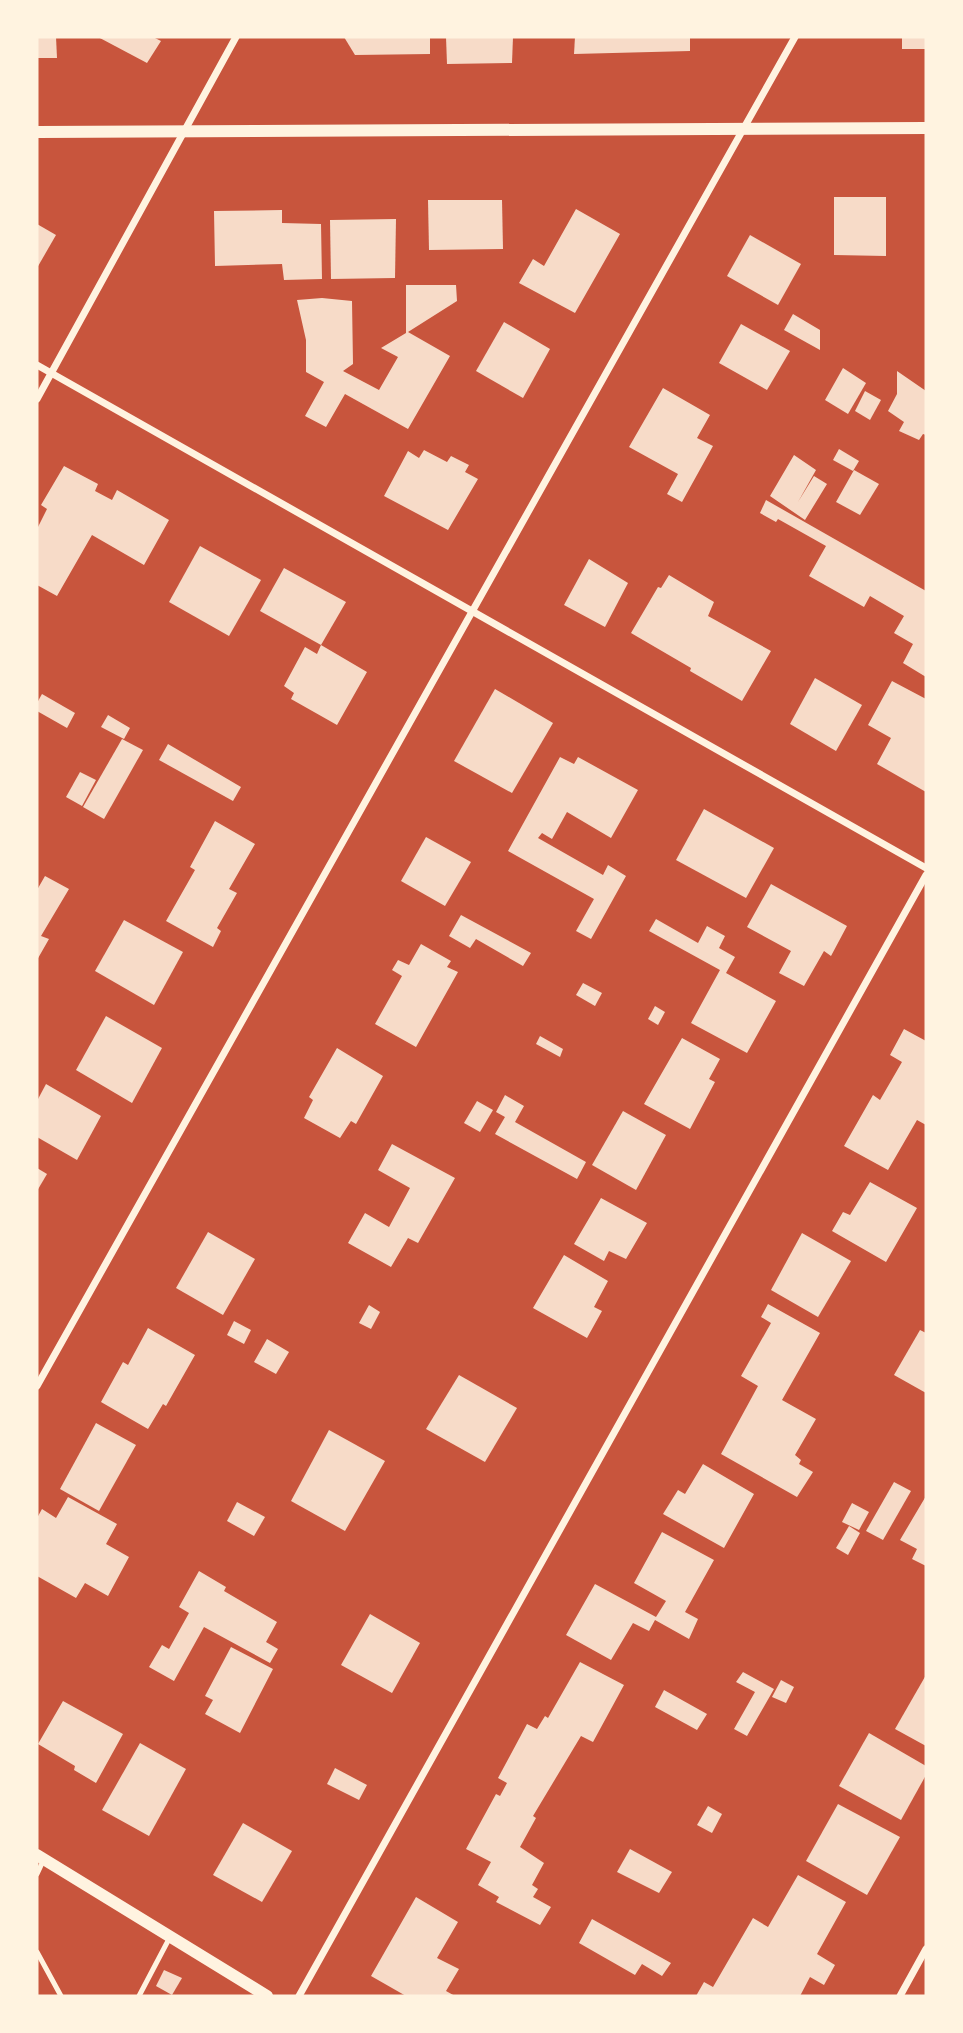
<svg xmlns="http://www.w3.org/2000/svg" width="963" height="2033" font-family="Mulish,sans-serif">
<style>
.building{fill:#f7dbc8}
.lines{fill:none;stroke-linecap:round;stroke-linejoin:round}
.service{stroke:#fff3e0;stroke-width:5}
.minor{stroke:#fff3e0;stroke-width:7}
.tertiary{stroke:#fff3e0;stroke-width:12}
</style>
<rect width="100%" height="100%" fill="#c8553d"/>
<!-- building -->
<g class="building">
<path d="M37 37H56L57 58H37Z"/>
<path d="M98 37H153L161 41 147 63Z"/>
<path d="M344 37H430V54L355 55Z"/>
<path d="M446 37H513L512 63 447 64Z"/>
<path d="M575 37H690V51L574 54Z"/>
<rect x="902" y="37" width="24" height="12"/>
<path d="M834 197H886V256L834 255Z"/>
<path d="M428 200H502L503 249 429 250Z"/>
<path d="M576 209 620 234 575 313 519 283 533 259 544 266Z"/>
<path d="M282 210V223L321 224 322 279 284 280 282 264 215 266 214 211Z"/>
<path d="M396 219 395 278 331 279 330 220Z"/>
<path d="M37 224 56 235 37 268Z"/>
<path d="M750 235 801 264 778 305 727 276Z"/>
<path d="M406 285H456L457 301 408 332 450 356 408 429 345 394 326 427 305 416 324 382 306 372V340L297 300 322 298 352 301 353 364 343 371 379 390 398 357 381 348 406 333Z"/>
<path d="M793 314 820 330V350L784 330Z"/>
<path d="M504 322 550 349 523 398 476 371Z"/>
<path d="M741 324 790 351 767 390 719 363Z"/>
<path d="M843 368 866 383 848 414 825 400Z"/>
<path d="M897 371 926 391V435L923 434 919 440 899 431 904 422 888 411 897 394Z"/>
<path d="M663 388 710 415 697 438 713 446 682 502 667 494 678 474 629 447Z"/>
<path d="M865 391 881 400 870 420 855 411Z"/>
<path d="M839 449 859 461 853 471 833 460Z"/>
<path d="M424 450 447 462 451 456 469 465 465 472 478 479 448 530 384 496 408 451 419 458Z"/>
<path d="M794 455 816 470 798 502 814 476 827 484 805 520 770 496Z"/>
<path d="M64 466 98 484 95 491 112 500 117 490 169 520 144 565 92 535 57 596 37 585V529L47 509 41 505Z"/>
<path d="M854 470 879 484 860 515 836 502Z"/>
<path d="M766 500 926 591V677L903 663 913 644 894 633 904 616 870 596 864 607 809 576 826 546 778 519 776 522 760 513Z"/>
<path d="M200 546 261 580 229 636 169 602Z"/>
<path d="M589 559 628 583 605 627 564 605Z"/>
<path d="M284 568 346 602 321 645 260 611Z"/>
<path d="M669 575 714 602 708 616 771 651 742 701 690 671 691 668 631 633 658 587 661 588Z"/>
<path d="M321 645 367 672 337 725 291 699 294 693 284 686 305 647 317 654Z"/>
<path d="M815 678 862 705 836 751 790 724Z"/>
<path d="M892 681 926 699V792L877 764 891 738 868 725Z"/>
<path d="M495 689 553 723 512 793 454 761Z"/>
<path d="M42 694 75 713 67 728 37 711V703Z"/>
<path d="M108 715 130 728 124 739 101 727Z"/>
<path d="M122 739 143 750 104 819 83 807Z"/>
<path d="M168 744 241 787 233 801 159 760Z"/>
<path d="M560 757 574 764 578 757 638 790 611 838 567 812 552 839 542 833 538 838 603 875 608 865 626 876 591 939 576 931 594 899 508 851Z"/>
<path d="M80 772 96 780 82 806 66 797Z"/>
<path d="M704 809 774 848 746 898 676 860Z"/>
<path d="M215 821 255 844 229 889 237 893 217 928 221 931 213 947 166 921 195 870 190 867Z"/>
<path d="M426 837 471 862 445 906 401 881Z"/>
<path d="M45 876 69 889 41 936 49 939 37 960V890Z"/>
<path d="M771 884 847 926 831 956 824 951 804 986 779 973 791 951 747 927Z"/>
<path d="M461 915 531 953 523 966 476 939 470 948 449 936Z"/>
<path d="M656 919 698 943 707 926 725 936 719 948 735 957 726 973 776 1001 747 1053 691 1023 720 970 649 931Z"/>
<path d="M124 920 183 952 154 1005 95 971Z"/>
<path d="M421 944 451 961 447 967 458 972 416 1047 375 1024 402 976 392 970 398 960 409 965Z"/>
<path d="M583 983 602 993 595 1006 576 995Z"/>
<path d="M655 1006 665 1012 658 1025 648 1019Z"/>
<path d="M106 1016 162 1048 132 1103 76 1070Z"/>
<path d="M904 1029 926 1041V1125L917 1120 888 1170 844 1146 873 1095 880 1100 902 1062 890 1055Z"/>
<path d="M540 1036 563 1049 560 1057 536 1044Z"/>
<path d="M682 1038 720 1059 709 1079 715 1082 690 1129 644 1104Z"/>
<path d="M337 1048 383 1076 356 1124 351 1121 340 1138 304 1118 313 1100 309 1097Z"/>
<path d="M46 1084 101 1116 77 1160 37 1137V1101Z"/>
<path d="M505 1095 524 1106 515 1122 586 1162 577 1179 495 1134 505 1117 496 1112Z"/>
<path d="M477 1101 493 1110 480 1132 464 1123Z"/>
<path d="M623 1111 666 1135 636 1190 592 1165Z"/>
<path d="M392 1144 455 1178 418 1243 408 1238 391 1267 348 1243 365 1213 389 1227 410 1188 378 1170Z"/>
<path d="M37 1168 47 1174 37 1191Z"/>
<path d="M870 1182 917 1208 886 1262 832 1231 843 1212 850 1215Z"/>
<path d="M601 1198 647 1223 626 1259 609 1251 604 1261 574 1244Z"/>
<path d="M208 1232 255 1259 223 1315 176 1288Z"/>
<path d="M802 1233 851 1261 818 1317 771 1290Z"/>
<path d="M564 1255 608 1281 594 1307 602 1311 587 1338 533 1308Z"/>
<path d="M768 1304 820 1333 782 1400 816 1419 795 1455 801 1460 799 1464 813 1472 797 1497 721 1454 758 1386 741 1376 771 1323 761 1317Z"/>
<path d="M369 1305 380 1312 371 1329 359 1323Z"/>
<path d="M234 1321 251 1330 244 1344 227 1335Z"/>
<path d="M148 1328 195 1355 166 1406 163 1404 148 1429 101 1402 123 1362 128 1365Z"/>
<path d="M920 1330 926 1333V1393L894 1375Z"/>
<path d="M267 1339 289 1352 276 1374 254 1362Z"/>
<path d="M459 1375 517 1408 485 1462 426 1429Z"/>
<path d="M96 1423 136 1445 99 1511 60 1489Z"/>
<path d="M329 1430 385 1461 345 1531 291 1501Z"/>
<path d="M703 1464 754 1494 724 1548 663 1514 678 1490 685 1494Z"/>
<path d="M894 1482 911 1491 883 1540 866 1531Z"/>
<path d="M926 1496V1566L912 1559 917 1549 900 1540Z"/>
<path d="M68 1497 117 1524 106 1544 129 1557 108 1596 85 1583 76 1598 37 1576V1518L42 1509 56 1518Z"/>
<path d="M237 1502 265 1517 254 1536 227 1521Z"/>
<path d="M852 1503 869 1512 859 1530 842 1522Z"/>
<path d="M849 1526 860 1533 848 1555 836 1548Z"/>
<path d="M662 1532 714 1560 685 1612 698 1619 689 1639 655 1620 649 1631 633 1623 611 1660 566 1635 595 1584 656 1617 666 1601 634 1583Z"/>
<path d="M199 1571 226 1587 224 1591 277 1622 266 1642 278 1649 270 1663 204 1627 174 1681 149 1667 162 1645 169 1649 189 1613 179 1607Z"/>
<path d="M370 1614 420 1643 392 1693 341 1665Z"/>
<path d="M231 1647 273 1669 240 1733 205 1714 213 1700 205 1696Z"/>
<path d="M580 1662 624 1685 593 1742 581 1736 533 1816 536 1818 520 1847 544 1863 532 1885 538 1889 533 1897 551 1907 540 1925 496 1902 499 1897 478 1885 491 1862 466 1849 496 1794 500 1796 507 1783 498 1778 527 1724 537 1729 545 1716 548 1718Z"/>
<path d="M743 1672 774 1689 747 1736 734 1729 755 1692 736 1682Z"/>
<path d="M926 1675V1746L895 1729Z"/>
<path d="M781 1680 794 1687 786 1703 772 1697Z"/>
<path d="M664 1690 707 1714 697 1730 655 1707Z"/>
<path d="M63 1701 123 1734 96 1783 74 1770 75 1766 38 1744Z"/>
<path d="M869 1733 926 1766V1775L901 1820 839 1786Z"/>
<path d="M140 1743 186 1769 149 1836 102 1810Z"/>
<path d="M335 1768 367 1785 359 1800 327 1784Z"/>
<path d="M838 1804 900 1837 867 1895 806 1861Z"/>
<path d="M708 1806 722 1814 712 1833 697 1825Z"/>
<path d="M243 1823 292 1851 262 1902 213 1875Z"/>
<path d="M630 1849 672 1872 659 1893 617 1872Z"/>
<path d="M798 1875 846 1902 817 1954 835 1965 824 1985 810 1977 800 1996H696L704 1982 713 1987 753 1918 768 1927Z"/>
<path d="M416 1897 458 1922 437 1958 459 1969 446 1991 455 1996H406L371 1976Z"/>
<path d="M592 1919 671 1963 662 1976 642 1964 635 1975 579 1943Z"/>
<path d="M164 1970 182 1978 172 1995 156 1986Z"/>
</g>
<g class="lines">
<!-- service -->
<g class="service">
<path d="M37 1874 44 1859"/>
<path d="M37 1952 61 1996"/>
<path d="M139 1996 170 1937"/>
</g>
<!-- minor -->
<g class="minor">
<path d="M37 365 926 868"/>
<path d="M37 399 236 37"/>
<path d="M37 1386 795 37"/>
<path d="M299 1996 926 875"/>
<path d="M900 1996 926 1949"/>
</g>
<!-- tertiary -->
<g class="tertiary">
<path d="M37 132 926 128"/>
<path d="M37 1855 267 1996"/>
</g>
</g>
<!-- border -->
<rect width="963" height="2033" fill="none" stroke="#fff3e0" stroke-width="77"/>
</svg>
